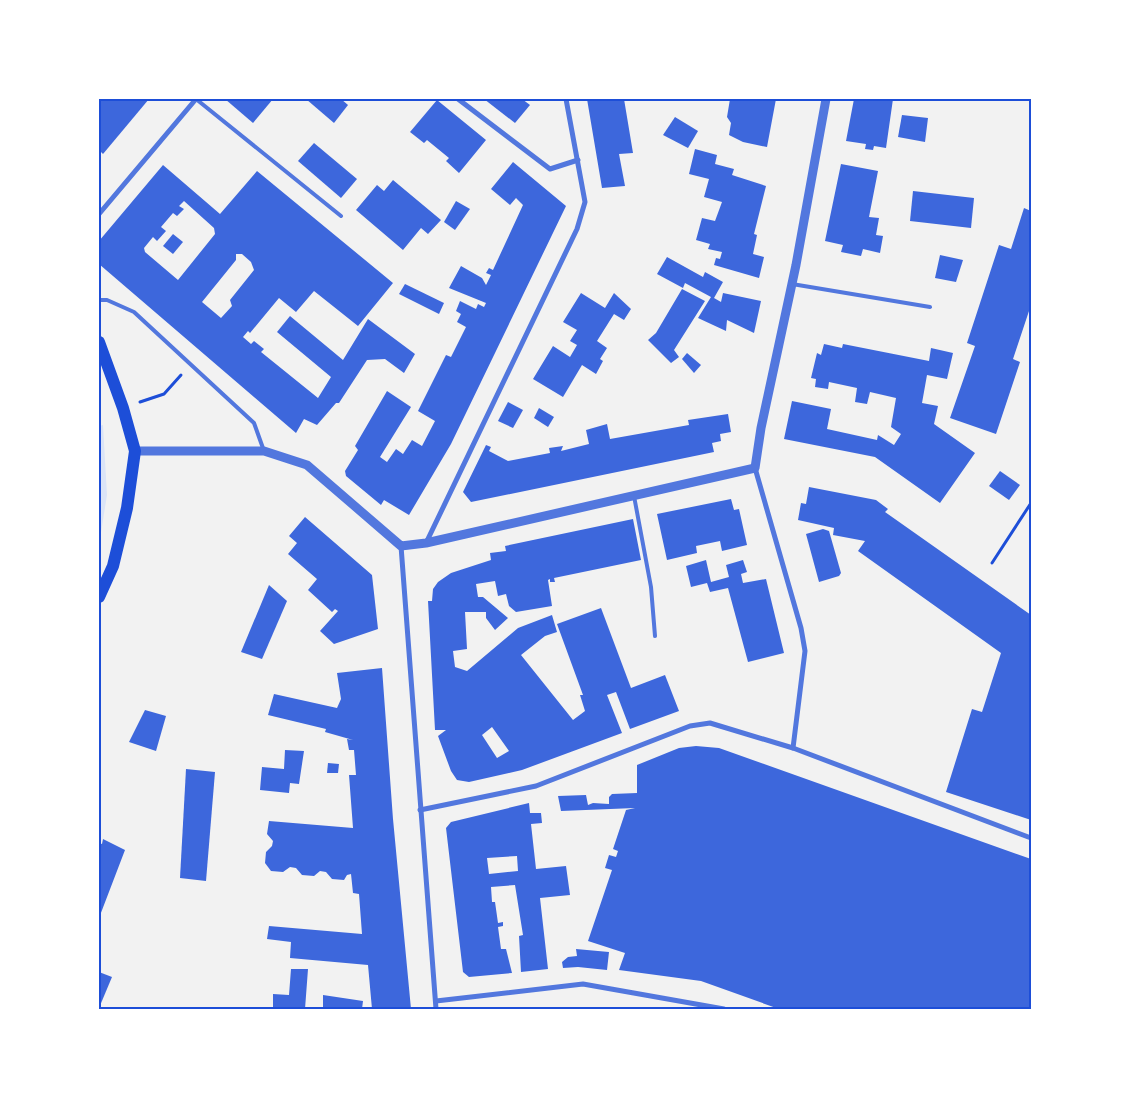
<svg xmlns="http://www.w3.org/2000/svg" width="1130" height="1108" font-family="'Source Sans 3',sans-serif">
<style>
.green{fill:#dbe4f7}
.building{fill:#3d67dc;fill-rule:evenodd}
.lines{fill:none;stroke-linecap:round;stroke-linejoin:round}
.path{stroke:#1d4ed8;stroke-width:3}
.service{stroke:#5277de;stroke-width:4}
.minor{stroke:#5277de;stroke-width:5}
.tertiary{stroke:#5277de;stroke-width:9}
.primary{stroke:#1d4ed8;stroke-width:12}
.neatline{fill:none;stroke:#1d4ed8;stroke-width:2}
</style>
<rect width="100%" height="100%" fill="#f2f2f2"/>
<!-- green -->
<path class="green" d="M103 425 107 495 99 545V426Z"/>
<!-- building -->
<g class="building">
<path d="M100 99H149L103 154 99 150Z"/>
<path d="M225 99H273L253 123Z"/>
<path d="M306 99H341L348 105 334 123Z"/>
<path d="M484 99H522L530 105 515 123Z"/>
<path d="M587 99H624L633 153 619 154 625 186 602 188Z"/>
<path d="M730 99H776L767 147 743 142 729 135 731 123 727 117Z"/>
<path d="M854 99H893L886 148 874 146 873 150 865 149 866 144 846 141Z"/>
<path d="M437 100 486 140 459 173 446 161 449 158 427 140 424 143 410 132Z"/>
<path d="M902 115 928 118 925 142 898 137Z"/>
<path d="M675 117 698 131 688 148 663 135Z"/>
<path d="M314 143 357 179 341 198 298 161Z"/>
<path d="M695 149 717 155 715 164 734 169 732 175 766 186 754 234 757 235 753 254 764 257 759 278 714 265 716 258 720 259 722 252 708 249 710 244 696 240 702 218 715 221 722 202 704 197 709 179 689 174Z"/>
<path d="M513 162 566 206 451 444 409 515 384 500 381 505 346 476 345 471 358 450 355 446 387 391 411 407 380 457 387 462 396 449 403 454 412 440 422 446 435 421 418 411 446 355 451 357 466 327 457 322 461 314 456 311 460 301 476 309 478 304 484 307 486 303 449 288 461 266 482 278 486 285 491 275 486 273 489 268 493 270 523 205 516 198 510 205 491 189Z"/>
<path d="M841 164 878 171 869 217 879 218 876 235 883 236 880 253 863 249 861 256 841 252 843 245 825 241Z"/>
<path d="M163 165 220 214 257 171 393 283 358 326 314 291 296 312 279 298 250 333 248 331 243 337 251 344 254 341 264 349 261 352 318 398 331 377 277 332 290 316 343 360 368 319 415 354 404 373 385 359 367 360 339 403H336L317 425 304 419 296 433 99 264V241ZM184 201 214 228 215 234 178 280 145 252 144 248 153 237 157 241 166 231 161 227 173 213 177 216 184 209 179 206ZM236 254H242L251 262 254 270 230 300 232 306 221 318 202 302 236 260Z"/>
<path d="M393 180 441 220 428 234 421 228 403 250 356 210 377 185 384 191Z"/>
<path d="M913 191 974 198 971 228 910 221Z"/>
<path d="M456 201 470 209 455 230 444 222Z"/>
<path d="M1024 208 1031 211V305L1013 359 1020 362 996 434 950 418 975 346 967 343 999 245 1011 249Z"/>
<path d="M173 234 183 242 173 254 163 246Z"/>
<path d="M940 255 963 260 956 282 935 278Z"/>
<path d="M667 257 703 277 705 272 723 282 714 298 721 302 723 293 761 301 754 333 727 320 726 331 698 318 711 297 685 283 683 288 657 274Z"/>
<path d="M405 284 444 303 439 314 399 294Z"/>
<path d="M682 289 705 301 674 350 679 357 671 363 648 340 656 333Z"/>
<path d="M581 293 605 308 614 293 631 309 624 320 614 314 597 341 607 348 600 359 603 361 596 374 582 365 563 397 533 379 553 346 570 357 577 345 570 341 577 330 563 322Z"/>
<path d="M824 344 842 348 843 344 929 361 931 348 953 353 947 379 927 375 922 403 938 406 934 424 975 453 940 503 875 457 784 439 792 401 831 409 827 429 877 440 878 435 894 445 901 434 891 427 896 398 870 392 867 404 855 402 857 388 829 382 828 389 815 387 816 379 811 378 817 353 821 355Z"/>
<path d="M687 353 701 365 694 373 682 359Z"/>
<path d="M508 402 523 410 513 428 498 421Z"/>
<path d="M539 408 554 417 548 427 534 418Z"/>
<path d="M728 414 731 432 720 434 721 441 712 443 714 452 471 502 463 492 486 445 491 447 489 451 508 461 550 453 549 448 563 446 561 451 589 444 586 430 607 424 610 439 689 425 688 420Z"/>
<path d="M1000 471 1020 485 1009 500 989 486Z"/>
<path d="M809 487 876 500 888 509 885 512 1031 615V820L946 792 972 709 982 712 1001 653 858 551 865 541 833 535 834 528 798 520 801 503 806 504Z"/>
<path d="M731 499 734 510 739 509 747 545 722 551 720 541 696 546 697 553 667 560 657 514Z"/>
<path d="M305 517 372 575 378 629 334 644 320 631 338 611 335 609 332 612 308 590 317 579 288 554 297 543 289 536Z"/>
<path d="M633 519 641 560 554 578 555 582H550V579L548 580 552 606 516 612 509 606 506 594 498 596 495 581 476 584 478 597H483L508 618 495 630 486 618V612H465L467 649 453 651 455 667 467 671 518 628 552 615 557 632 545 636 521 655 573 720 585 711 580 695H583L557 624 601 608 631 688 665 675 679 711 630 729 616 692 607 695 622 733 522 770 469 782 457 780 451 771 438 736 446 730H435L428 601H432L433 589 438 582 451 573 491 560 490 553 506 551 505 546ZM492 727 509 751 497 758 482 735Z"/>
<path d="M823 529 829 531 841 573 839 576 819 582 806 534Z"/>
<path d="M706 560 711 582 729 577 726 565 743 560 747 572 741 574 743 583 766 579 784 653 748 662 728 588 710 592 707 583 691 587 686 566Z"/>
<path d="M269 585 287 601 262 659 241 652Z"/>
<path d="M382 668 393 819 411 1009H372L368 965 290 958 291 942 267 939 269 926 362 934 359 894 353 893 351 874 347 875 344 880 332 879 326 872 320 871 314 876 302 875 296 868 290 867 283 872 271 871 265 863 266 852 272 846 273 841 267 834 269 821 353 828 349 775H356L354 750H349L347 739 353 740 325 732 326 729 268 715 274 694 337 708 341 699 337 673Z"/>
<path d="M145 710 166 716 156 751 129 742Z"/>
<path d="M696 746 719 748 1031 859V1009H779L701 981 619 970 625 953 588 941 612 870 605 868 609 855 616 857 618 851 613 849 626 810 635 808 561 811 558 796 586 795 588 805 593 803 609 804V797L612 794 637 793V765L679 748Z"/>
<path d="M285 750 304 751 299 784 290 783 289 793 260 790 262 767 284 769Z"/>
<path d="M328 763 339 764 338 773H327Z"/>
<path d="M186 769 215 772 206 881 180 878Z"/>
<path d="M529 803 530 813H541L542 823 531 824 536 869 566 866 570 895 540 898 548 969 521 972 519 936 523 935 515 885 491 887 492 902H495L498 923 503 922V926L498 927 501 949H506L512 973 469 977 463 972 446 828 451 822ZM517 856 518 871 489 874 487 858Z"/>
<path d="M103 839 125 850 99 918V843L102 844Z"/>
<path d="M576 949 609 952 607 970 578 967 563 968 562 962 568 957 577 956Z"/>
<path d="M291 969H308L305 1009H273V994L289 995Z"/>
<path d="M99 972 112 977 99 1008Z"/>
<path d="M323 995 363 1001 362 1009H323Z"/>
</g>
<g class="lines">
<!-- path -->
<g class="path">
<path d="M140 402 164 394 181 375"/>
<path d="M992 563 1031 503"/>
</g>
<!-- service -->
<g class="service">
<path d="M196 99 341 216"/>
<path d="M792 284 930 307"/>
<path d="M99 300H107L134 312 254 423 264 451"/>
<path d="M634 496 651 587 655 636"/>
</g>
<!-- minor -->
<g class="minor">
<path d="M458 99 550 169 578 160"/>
<path d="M99 214 196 99"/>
<path d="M755 468 801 628 805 651 793 748"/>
<path d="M426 543 577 229 585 202 566 99"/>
<path d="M401 546 436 1009"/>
<path d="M420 810 536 786 690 726 710 723 793 748 1031 838"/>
<path d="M436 1001 583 984 724 1009"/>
</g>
<!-- tertiary -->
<path class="tertiary" d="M135 451H264L307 465 401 546 426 543 755 468 761 428 796 265 826 99"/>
<!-- primary -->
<path class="primary" d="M99 342 123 408 135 451 127 508 113 566 99 597"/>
</g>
<!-- border -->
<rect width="1130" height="1108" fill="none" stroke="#ffffff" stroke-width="200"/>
<rect x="100" y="100" width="930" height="908" class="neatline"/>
</svg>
